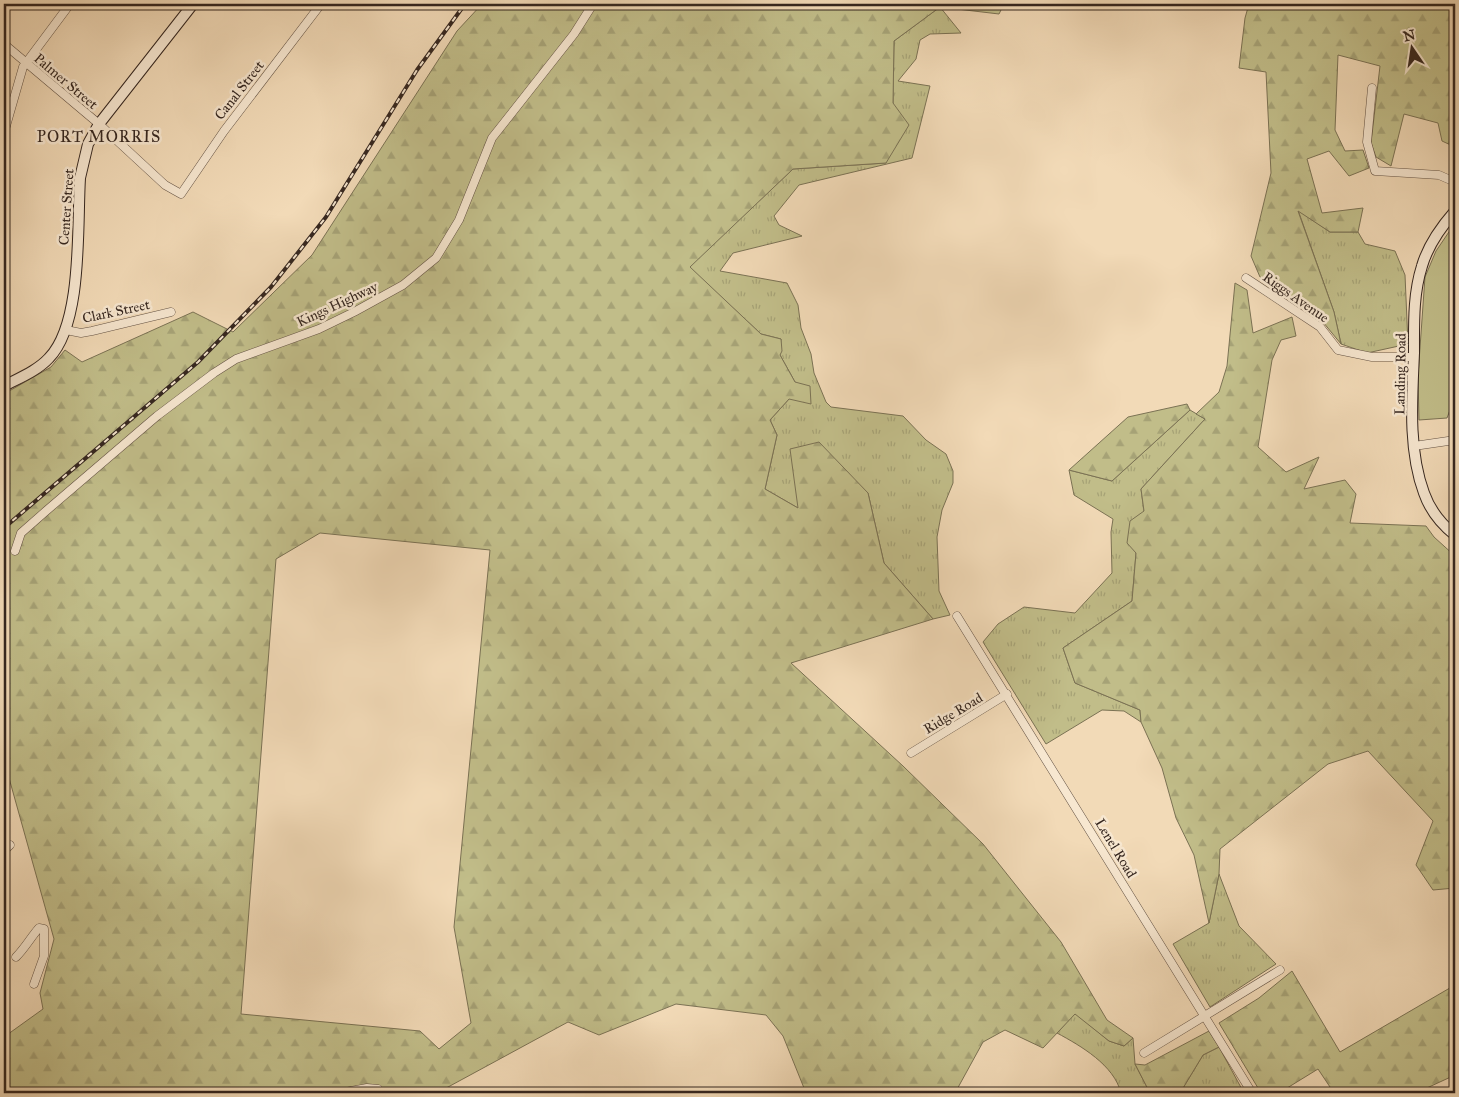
<svg xmlns="http://www.w3.org/2000/svg" width="1459" height="1097" font-family="'IM FELL Great Primer',serif">
<style>
.grass{fill:url(#grass-tufts);stroke:#7b7254}
.forest{fill:url(#forest-firs);stroke:#7b7254;fill-rule:evenodd}
.park{fill:#c1bd89;stroke:#7b7254}
.lines{fill:none;stroke-linecap:round;stroke-linejoin:round}
.street-casing{stroke:#645345;stroke-width:9}
.secondary-casing{stroke:#35261f;stroke-width:12}
.street{stroke:#f7e7d0;stroke-width:8}
.secondary{stroke:#f7e7d0;stroke-width:10}
.rail-casing{stroke:#35261f;stroke-width:4}
.rail{stroke:#f7e7d0;stroke-width:2;stroke-dasharray:5.5;stroke-linecap:butt}
.labels{text-anchor:middle;stroke-width:5;stroke-linejoin:round;paint-order:stroke}
.street-label{font-size:14px;fill:#35261f;stroke:#f7e7d0}
.quarter-label{font-size:16px;letter-spacing:1px;fill:#35261f;stroke:#f7e7d0}
</style>
<defs>
<pattern id="grass-tufts" width="24" height="20" patternUnits="userSpaceOnUse" patternTransform="scale(1.25)"><rect width="24" height="20" fill="#c1bd89"/><path d="M3 7l-1-3M5 7V3M7 7l1-3M15 17l-1-3M17 17v-4M19 17l1-3" fill="none" stroke="#a6a276"/></pattern>
<pattern id="forest-firs" width="22" height="20" patternUnits="userSpaceOnUse" patternTransform="scale(1.25)"><rect width="22" height="20" fill="#c1bd89"/><path d="M5 1l3.5 6h-7zM16 11l3.5 6h-7z" fill="#a6a276"/></pattern>
</defs>
<rect width="100%" height="100%" fill="#f2dab7"/>
<filter id="stains"><feTurbulence type="fractalNoise" baseFrequency=".004" numOctaves="4"/><feColorMatrix values="0 0 0 0 .2 0 0 0 0 .09 0 0 0 0 .02 0 0 0 .5 -.17"/></filter>
<radialGradient id="worn" r=".72"><stop offset=".6" stop-color="#630" stop-opacity="0"/><stop offset="1" stop-color="#630" stop-opacity=".3"/></radialGradient>
<!-- grass -->
<g class="grass">
<path d="M940 7 961 33 930 34 920 40 916 59 898 81 930 86 912 158 799 185 774 216 779 225 802 236 733 253 720 271 787 283 798 305 801 328 811 354 814 373 826 402 831 407 903 416 926 440 946 454 953 471V483L942 510 937 537 939 591 950 615 933 619 884 563 868 493 798 508 765 489 777 435 770 420 789 399 795 382 780 355 781 339 761 334 689 267 793 169 886 163 893 103 894 41Z"/>
<path d="M1298 210 1330 232H1358L1365 244 1395 251 1405 275 1408 344 1367 353 1341 344 1334 312Z"/>
<path d="M1190 410 1205 419 1141 489 1144 511 1136 553 1132 601 1063 648 1075 683 1140 710 1141 722 1124 711 1102 710 1046 744 983 642 998 624 1024 607 1075 613 1112 573 1111 532 1113 519 1074 495 1069 470 1112 481Z"/>
<path d="M1219 874 1239 926 1276 964 1210 1007 1173 944 1209 923Z"/>
<path d="M1075 1013 1109 1041 1124 1046 1133 1038 1135 1064 1150 1093H1121C1114 1065 1081 1046 1057 1033Z"/>
<path d="M1219 1047 1244 1093H1213L1201 1090 1195 1093H1180L1203 1055Z"/>
</g>
<!-- forest -->
<g class="forest">
<path d="M482 4H1004L999 14 940 7 894 41 893 103 909 125 886 163 793 169 690 267 761 334 781 339 782 351 780 355 795 382 810 386 811 404 789 399 770 420 777 435 765 489 798 508 790 449 819 442 868 493 884 563 933 619 791 663 903 766 983 844 1061 942 1107 1020 1133 1038 1124 1046 1109 1041 1075 1014 1043 1048 1005 1030 983 1042 955 1093H806L783 1036 766 1015 676 1004 599 1035 568 1022 437 1093H4V1037L43 1009 40 993 54 939 4 760V394L51 367 65 350 82 362 193 312 233 332 312 255 457 31ZM320 533 490 550 454 927 471 1023 439 1049 420 1031 241 1014 276 559Z"/>
<path d="M1249 4H1455V99L1452 109 1455 112V147L1442 141 1438 123 1404 114 1391 166 1376 157 1371 143 1380 66 1338 55 1335 130 1345 151 1363 150 1369 168 1349 176 1329 151 1307 159 1322 213 1363 208 1358 232H1330L1298 211 1334 312 1341 344 1323 322 1260 277 1251 256 1271 173 1266 72 1239 68 1245 18Z"/>
<path d="M1235 283 1247 290 1253 333 1292 317 1296 336 1281 340 1272 360 1258 447 1286 472 1319 457 1304 489 1345 480 1356 494 1350 523 1426 526 1434 537 1455 556V888L1433 890 1416 865 1433 821 1368 751 1328 764 1220 849 1219 874 1209 923 1194 855 1176 818 1162 768 1141 722 1140 710 1075 683 1063 648 1132 601 1136 553 1127 543 1130 521 1144 511 1141 489 1205 419 1196 414 1219 392 1227 366Z"/>
<path d="M1187 404 1190 410 1112 481 1069 470 1128 417Z"/>
<path d="M1292 971 1340 1052 1455 985V1075L1416 1093H1334L1318 1069 1279 1093H1261L1219 1023 1259 998Z"/>
<path d="M1209 1031 1219 1047 1203 1055 1180 1093H1150L1135 1064 1145 1065Z"/>
</g>
<!-- park -->
<path class="park" d="M1455 223V397L1447 418 1419 420 1418 376 1425 277 1436 251Z"/>
<g class="lines">
<defs>
<g id="street">
<path d="M4 44 99 124 165 185 181 194 224 131 321 4"/>
<path d="M1372 88 1367 142 1375 171 1439 175 1455 182"/>
<path d="M4 133 23 67 70 4"/>
<path d="M1246 278 1320 327 1338 350 1372 357H1413"/>
<path d="M66 330 81 333 92 331 171 312"/>
<path d="M1414 446 1455 440"/>
<path d="M15 551 21 533 46 511 157 416 214 373 236 359 319 329 354 312 403 285 436 258 459 220 492 138 574 34 593 4"/>
<path d="M957 616 1252 1093"/>
<path d="M911 753 1007 694"/>
<path d="M4 851 10 845"/>
<path d="M16 957C25 948 31 937 39 928L44 929V956L34 984"/>
<path d="M1144 1053 1280 970"/>
<path d="M340 1093 367 1088 378 1089"/>
</g>
<g id="secondary">
<path d="M1455 211C1441 227 1428 245 1422 266 1413 294 1414 324 1414 353 1412 399 1408 450 1424 493 1430 510 1441 524 1455 535"/>
<path d="M4 386C19 378 37 371 49 358 83 323 77 226 80 178L88 144 99 124 193 4"/>
</g>
</defs>
<!-- street casing -->
<use href="#street" class="street-casing"/>
<!-- secondary casing -->
<use href="#secondary" class="secondary-casing"/>
<!-- street -->
<use href="#street" class="street"/>
<!-- secondary -->
<use href="#secondary" class="secondary"/>
<defs>
<path id="rail" d="M4 528 198 362 271 287 326 217 417 70 465 4"/>
</defs>
<!-- rail casing -->
<use href="#rail" class="rail-casing"/>
<!-- rail -->
<use href="#rail" class="rail"/>
</g>
<g class="labels">
<!-- street labels -->
<g class="street-label">
<text transform="translate(66 81) rotate(40)" y="5">Palmer Street</text>
<text transform="translate(239 90) rotate(-52)" y="5">Canal Street</text>
<text transform="translate(66 207) rotate(-86)" y="5">Center Street</text>
<text transform="translate(1296 297) rotate(35)" y="5">Riggs Avenue</text>
<text transform="translate(337 304) rotate(-25)" y="5">Kings Highway</text>
<text transform="translate(116 311) rotate(-12)" y="5">Clark Street</text>
<text transform="translate(1400 374) rotate(-89)" y="5">Landing Road</text>
<text transform="translate(953 713) rotate(-31)" y="5">Ridge Road</text>
<text transform="translate(1116 848) rotate(59)" y="5">Lenel Road</text>
</g>
<!-- quarter labels -->
<g class="quarter-label">
<text x="99" y="142">PORT MORRIS</text>
</g>
</g>
<!-- margin -->
<rect width="1459" height="1097" fill="none" stroke="#f2dab7" stroke-width="20"/>
<rect x="5" y="5" width="1449" height="1087" fill="none" stroke="#35261f" stroke-width="2.5"/>
<rect x="10" y="10" width="1439" height="1077" fill="none" stroke="#35261f"/>
<!-- north arrow -->
<g transform="translate(1412 48) rotate(347)" stroke="#f7e7d0" stroke-width="4" paint-order="stroke">
<path d="M0-4L9 19L0 12L-9 19Z" fill="#35261f"/>
<text y="-8" font-size="14" font-weight="bold" text-anchor="middle" fill="#35261f">N</text>
</g>
<rect width="100%" height="100%" filter="url(#stains)"/>
<rect width="100%" height="100%" fill="url(#worn)"/>
</svg>
